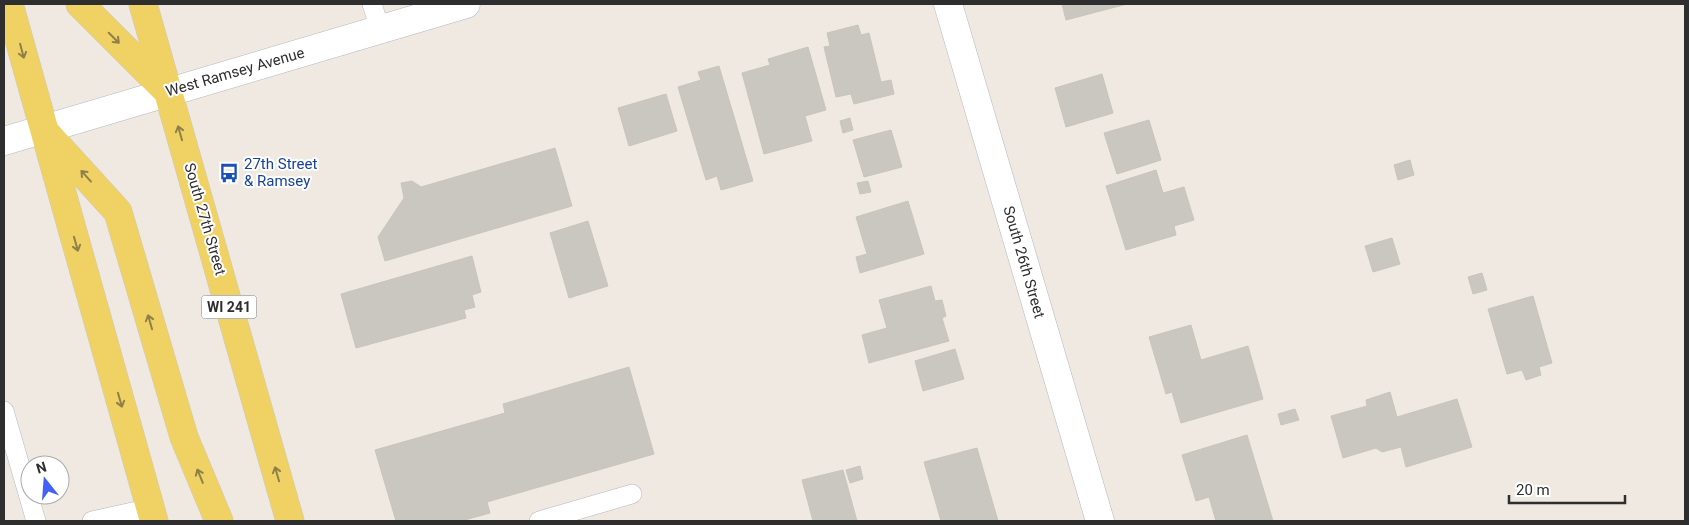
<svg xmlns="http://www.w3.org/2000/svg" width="1689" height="525" font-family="Roboto,sans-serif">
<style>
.building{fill:#cac6c0;stroke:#cac5ba}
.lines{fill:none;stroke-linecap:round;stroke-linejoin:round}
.service-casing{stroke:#b4b6c0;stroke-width:20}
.minor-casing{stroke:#b4b6c0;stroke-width:29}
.tertiary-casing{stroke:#b4b6c0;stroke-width:29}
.primary-casing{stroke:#c9c9c9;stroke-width:29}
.service{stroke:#fff;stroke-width:19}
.minor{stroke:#fff;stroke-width:28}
.tertiary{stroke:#fff;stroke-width:28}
.primary{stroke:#f0d264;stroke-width:28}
.oneway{stroke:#8f8049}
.labels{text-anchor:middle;stroke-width:4;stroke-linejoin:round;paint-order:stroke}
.shield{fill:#fff;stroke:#6d6d6d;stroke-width:1}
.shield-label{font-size:14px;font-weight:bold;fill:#2e2e2e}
.street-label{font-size:15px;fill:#2e2e2e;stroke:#fff}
.transit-label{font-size:15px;fill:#164399;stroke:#fff;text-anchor:start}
</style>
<rect width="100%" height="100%" fill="#efe9e1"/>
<!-- building -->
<g class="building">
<path d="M1062 4H1127L1066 20Z"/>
<path d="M858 25 861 35 869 33 881 82 891 80 894 94 854 104 851 94 836 97 824 47 830 46 827 33Z"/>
<path d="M808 47 826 110 805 116 812 141 764 154 742 73 770 65 768 59Z"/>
<path d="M719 66 753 181 721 190 717 176 706 180 678 87 701 80 698 72Z"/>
<path d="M1102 74 1113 113 1066 127 1055 88Z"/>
<path d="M666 94 677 131 629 146 618 108Z"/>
<path d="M850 118 853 130 843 133 840 121Z"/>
<path d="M1149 120 1161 160 1117 174 1104 133Z"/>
<path d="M891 130 902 167 864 177 853 140Z"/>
<path d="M555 148 572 206 385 261 378 237 404 198 401 183 412 181 421 187Z"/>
<path d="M1410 160 1414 175 1398 180 1394 165Z"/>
<path d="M1156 170 1163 193 1184 187 1194 220 1174 226 1176 235 1126 250 1106 186Z"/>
<path d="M868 181 871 192 860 194 857 183Z"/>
<path d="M908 201 924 254 860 273 856 257 867 254 856 217Z"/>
<path d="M588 221 608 286 569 298 550 233Z"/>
<path d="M1392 238 1400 264 1373 272 1365 246Z"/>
<path d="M472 256 481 292 472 295 475 307 464 310 466 318 356 348 341 294Z"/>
<path d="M1482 273 1487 290 1473 294 1468 277Z"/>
<path d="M931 286 935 301 942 300 946 316 942 318 949 341 869 363 862 335 887 328 879 300Z"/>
<path d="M1533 296 1552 363 1539 367 1541 375 1526 380 1522 370 1507 374 1488 309Z"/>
<path d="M1191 325 1201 360 1248 346 1263 399 1181 423 1172 392 1166 394 1149 337Z"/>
<path d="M955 349 964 379 923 391 915 361Z"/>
<path d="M629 367 654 454 487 502 490 513 461 521H396L375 450 505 413 503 404Z"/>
<path d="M1390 392 1397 417 1457 399 1472 447 1406 467 1401 447 1382 452 1376 448 1343 458 1331 416 1367 406 1366 400Z"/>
<path d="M1295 409 1299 420 1281 425 1278 414Z"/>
<path d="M1247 435 1273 521H1216L1209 497 1196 501 1182 455Z"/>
<path d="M977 448 998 521H941L924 462Z"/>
<path d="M860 466 863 479 850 483 846 470Z"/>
<path d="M843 470 857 521H813L802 480Z"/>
</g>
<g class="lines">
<defs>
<g id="service">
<path d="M372 4 380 29"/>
<path d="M4 411 36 521"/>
<path d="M92 521 151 508"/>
<path d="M539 521 632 494"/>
</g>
<path id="minor" d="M948 4 1100 521"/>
<path id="tertiary" d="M4 141 466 4"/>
<g id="primary">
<path d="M9 4 154 521"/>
<path d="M80 4 167 91"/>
<path d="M143 4 290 521"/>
<path d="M47 134 118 212 184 437 219 521"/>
</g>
</defs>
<!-- service casing -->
<use href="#service" class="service-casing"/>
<!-- minor casing -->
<use href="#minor" class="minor-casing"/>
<!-- tertiary casing -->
<use href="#tertiary" class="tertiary-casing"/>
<!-- primary casing -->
<use href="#primary" class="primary-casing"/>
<!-- service -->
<use href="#service" class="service"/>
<!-- minor -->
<use href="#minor" class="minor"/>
<!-- tertiary -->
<use href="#tertiary" class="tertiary"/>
<!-- primary -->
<use href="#primary" class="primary"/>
</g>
<!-- one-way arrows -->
<defs><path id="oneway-shaft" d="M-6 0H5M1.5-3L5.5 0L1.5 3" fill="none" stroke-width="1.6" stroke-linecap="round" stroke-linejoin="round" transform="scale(1.25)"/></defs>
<g class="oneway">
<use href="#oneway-shaft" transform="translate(114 38) rotate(45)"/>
<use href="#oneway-shaft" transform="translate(22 51) rotate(75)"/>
<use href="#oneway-shaft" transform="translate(180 133) rotate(-106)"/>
<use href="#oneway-shaft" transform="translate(86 176) rotate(-132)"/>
<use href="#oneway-shaft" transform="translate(76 244) rotate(74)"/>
<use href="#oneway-shaft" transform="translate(150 322) rotate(-106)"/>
<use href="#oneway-shaft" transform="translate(120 400) rotate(74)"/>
<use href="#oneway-shaft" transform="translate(277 474) rotate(-106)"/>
<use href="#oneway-shaft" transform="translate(200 476) rotate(-112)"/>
</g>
<!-- icons -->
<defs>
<symbol id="bus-bare" viewBox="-9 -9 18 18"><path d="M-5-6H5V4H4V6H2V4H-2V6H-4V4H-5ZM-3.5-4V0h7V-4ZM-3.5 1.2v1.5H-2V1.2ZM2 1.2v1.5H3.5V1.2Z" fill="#1a4fb4" stroke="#fff" stroke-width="2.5" paint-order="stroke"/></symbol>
</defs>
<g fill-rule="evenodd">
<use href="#bus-bare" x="215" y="159" width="28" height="28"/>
</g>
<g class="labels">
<!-- shield labels -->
<rect class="shield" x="201.5" y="295.5" width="55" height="23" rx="4"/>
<g class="shield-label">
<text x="229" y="312">WI 241</text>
</g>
<!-- street labels -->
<g class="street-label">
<text transform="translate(235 72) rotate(-16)" y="5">West Ramsey Avenue</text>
<text transform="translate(205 219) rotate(74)" y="5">South 27th Street</text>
<text transform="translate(1024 262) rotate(74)" y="5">South 26th Street</text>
</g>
<!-- transit labels -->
<g class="transit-label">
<text x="244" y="169">27th Street<tspan x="244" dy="17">&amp; Ramsey</tspan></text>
</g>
</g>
<!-- border -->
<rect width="1689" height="525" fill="none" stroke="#2e2e2e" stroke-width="10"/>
<!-- north arrow -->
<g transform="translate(45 480) rotate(343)"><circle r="24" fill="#ffffff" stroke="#ababab"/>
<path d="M0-4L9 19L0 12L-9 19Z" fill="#4361f9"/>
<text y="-8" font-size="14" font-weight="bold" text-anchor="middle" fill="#2e2e2e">N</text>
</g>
<!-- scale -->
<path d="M1509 495v8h116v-8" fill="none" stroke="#2e2e2e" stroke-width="2.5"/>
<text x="1516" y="495" font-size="15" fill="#2e2e2e" stroke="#ffffff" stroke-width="4" paint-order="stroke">20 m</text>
</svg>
